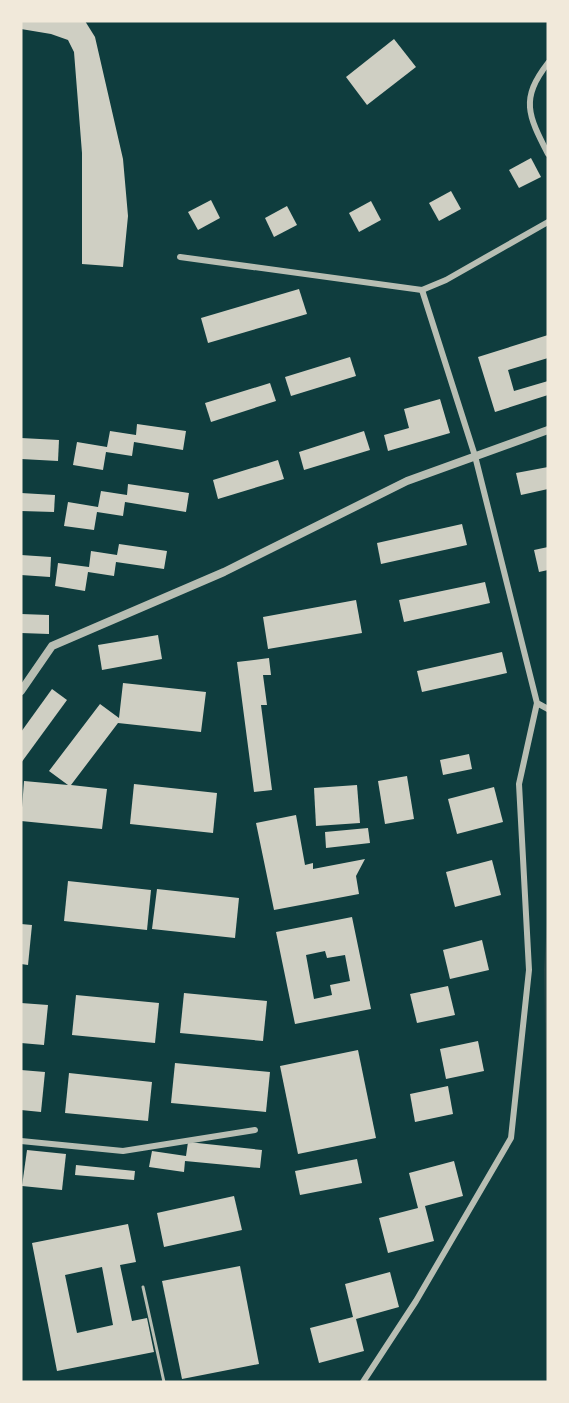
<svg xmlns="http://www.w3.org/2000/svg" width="569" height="1403" font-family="Manrope,sans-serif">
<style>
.green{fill:#244646}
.building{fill:#cfcfc3;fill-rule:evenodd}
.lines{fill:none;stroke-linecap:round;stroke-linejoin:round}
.service{stroke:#b8beb3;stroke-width:3}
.minor{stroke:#b8beb3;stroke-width:6}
.tertiary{stroke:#b8beb3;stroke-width:8}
</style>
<rect width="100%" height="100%" fill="#0f3d3e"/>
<!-- green -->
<path class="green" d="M548 906V1123H547L544 969Z"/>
<!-- building -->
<g class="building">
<path d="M21 21H85L95 37 123 159 128 216 123 267 82 264V153L74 52 68 40 51 34 21 29Z"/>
<path d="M394 39 416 67 367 105 346 77Z"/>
<path d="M531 158 541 177 519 188 509 170Z"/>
<path d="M451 191 461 209 439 221 429 203Z"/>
<path d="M211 200 220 218 198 230 188 212Z"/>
<path d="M371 201 381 220 359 232 349 213Z"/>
<path d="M287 206 297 225 274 237 265 218Z"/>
<path d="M299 289 307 314 208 343 201 318Z"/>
<path d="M548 335V358L508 370 514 391 548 381V395L495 412 478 357Z"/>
<path d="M350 357 356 376 291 396 285 377Z"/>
<path d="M270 383 276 401 211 422 205 403Z"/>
<path d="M440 399 450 433 388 451 384 435 409 428 404 409Z"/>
<path d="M137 424 186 431 183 450 134 442 132 456 106 452 103 470 73 465 77 442 107 447 110 431 136 435Z"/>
<path d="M364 431 370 450 304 470 299 452Z"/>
<path d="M21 438 59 440 58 461 21 459Z"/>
<path d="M278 460 284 479 218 499 213 480Z"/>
<path d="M548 467V489L521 495 516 473Z"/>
<path d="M128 484 189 493 186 512 125 502 123 516 97 512 94 530 64 526 68 502 98 507 101 491 127 495Z"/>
<path d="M21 493 55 495 54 512 21 511Z"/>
<path d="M462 524 467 545 381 564 377 543Z"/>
<path d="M119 544 167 551 164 569 116 562 114 576 88 572 85 591 55 586 58 563 89 567 91 551 117 555Z"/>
<path d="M548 547V570L539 572 534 550Z"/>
<path d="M21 555 51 557 50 577 21 575Z"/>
<path d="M485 582 490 603 404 622 399 600Z"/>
<path d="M356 600 362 633 268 649 263 617Z"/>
<path d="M21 614 49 615V634L21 633Z"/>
<path d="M158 635 162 659 102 670 98 645Z"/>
<path d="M502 652 507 673 422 692 417 671Z"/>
<path d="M269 658 271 675H263L267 705H261L272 790 254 792 237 662Z"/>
<path d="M123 683 206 692 201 732 118 723 71 785 107 789 102 829 21 821 24 781 68 785 49 771 100 704 119 718Z"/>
<path d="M52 689 67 700 21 763V732Z"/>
<path d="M469 754 472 769 443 775 440 760Z"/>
<path d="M407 776 414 819 385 824 378 781Z"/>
<path d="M134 784 217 793 213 833 130 824Z"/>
<path d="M357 785 360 823 316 826 314 788Z"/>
<path d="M494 787 503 822 457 834 448 799Z"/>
<path d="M296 815 305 865 313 863V869L365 859 356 876 359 894 274 910 256 823Z"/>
<path d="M368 828 370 843 326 848 325 832Z"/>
<path d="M492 860 501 895 455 907 446 872Z"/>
<path d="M68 881 151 890 147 930 64 921Z"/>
<path d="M157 889 239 898 235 938 152 929Z"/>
<path d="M352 917 371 1009 295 1024 276 932ZM325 951 327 958 345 955 350 981 330 985 332 995 314 999 306 955Z"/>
<path d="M21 924 32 925 28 965 21 964Z"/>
<path d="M482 940 489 970 450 979 443 950Z"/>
<path d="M448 986 455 1015 417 1023 410 994Z"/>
<path d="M184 993 267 1001 263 1041 180 1033Z"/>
<path d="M76 995 159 1003 155 1043 72 1035Z"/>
<path d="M21 1003 48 1005 44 1045 21 1043Z"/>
<path d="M478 1041 484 1071 446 1079 440 1049Z"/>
<path d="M358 1050 376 1138 298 1154 280 1066Z"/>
<path d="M175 1063 270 1072 266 1112 171 1103Z"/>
<path d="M21 1070 45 1072 41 1112 21 1110Z"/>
<path d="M69 1073 152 1082 148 1121 65 1113Z"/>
<path d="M448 1086 453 1114 415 1122 410 1094Z"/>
<path d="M188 1142 262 1150 260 1168 185 1161 184 1172 149 1167 152 1151 186 1156Z"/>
<path d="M27 1150 66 1154 62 1190 22 1186Z"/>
<path d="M357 1159 362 1183 300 1195 295 1171Z"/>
<path d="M454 1161 463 1196 425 1206 434 1241 388 1253 379 1218 418 1208 409 1173Z"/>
<path d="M76 1165 135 1171 134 1180 75 1175Z"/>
<path d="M234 1196 242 1230 164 1247 157 1213Z"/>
<path d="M128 1224 136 1262 120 1265 132 1321 147 1318 154 1352 57 1371 32 1243ZM102 1267 113 1325 77 1333 65 1275Z"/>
<path d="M240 1266 259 1364 182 1379 162 1281Z"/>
<path d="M390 1272 399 1307 356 1319 364 1351 319 1363 310 1328 353 1317 345 1284Z"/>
</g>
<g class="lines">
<!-- service -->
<path class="service" d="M143 1287 164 1382"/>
<!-- minor -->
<g class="minor">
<path d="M548 63C520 99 528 115 548 154"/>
<path d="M180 257 422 290 446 280 548 222"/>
<path d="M422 290 475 456 537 703 548 709"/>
<path d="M21 1141 123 1151 255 1130"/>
<path d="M363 1382 416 1301 511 1138 529 970 519 784 537 703"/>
</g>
<!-- tertiary -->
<path class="tertiary" d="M21 691 52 646 224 572 407 481 548 430"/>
</g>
<!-- border -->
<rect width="569" height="1403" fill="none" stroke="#f1e9da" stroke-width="45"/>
</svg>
